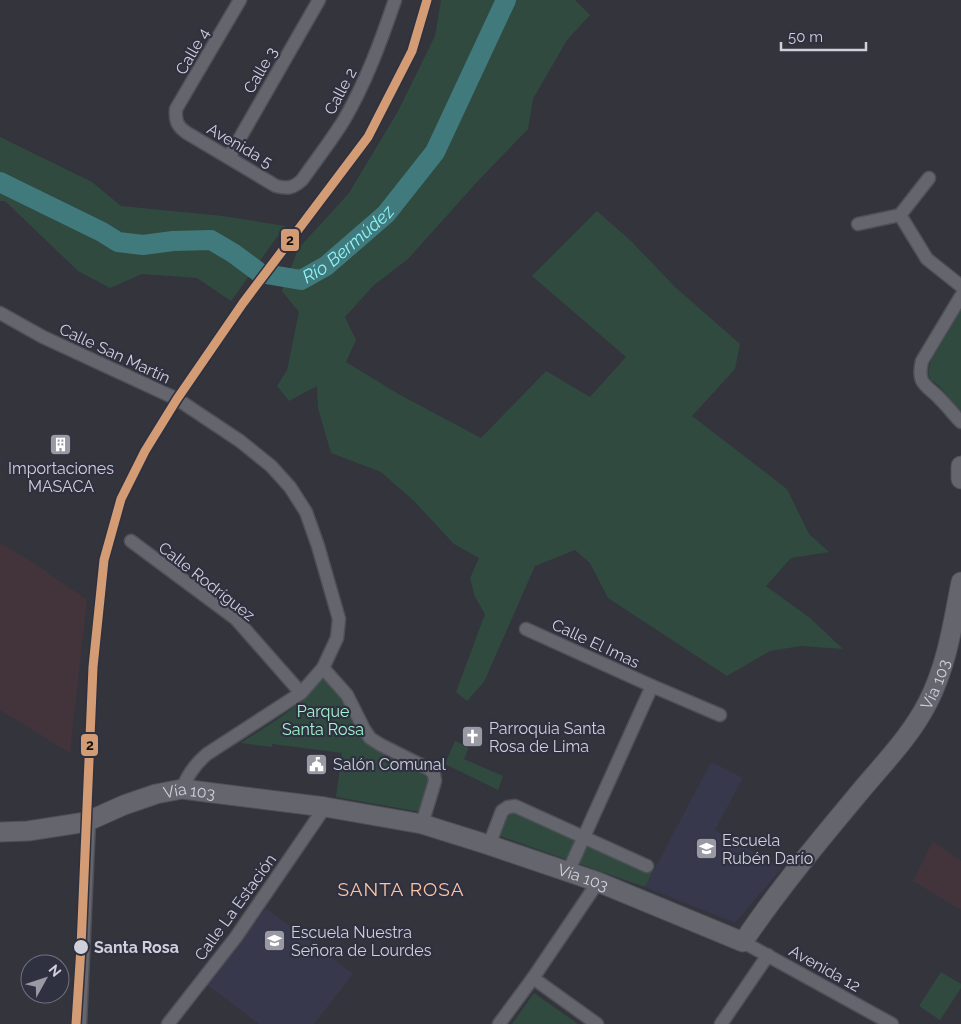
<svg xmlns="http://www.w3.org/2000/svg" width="961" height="1024" font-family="Raleway,sans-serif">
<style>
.built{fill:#37384c}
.industrial{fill:#43343c}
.green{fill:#314a3f}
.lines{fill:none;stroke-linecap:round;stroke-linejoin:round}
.river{stroke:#407a7d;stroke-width:20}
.street-casing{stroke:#4f5057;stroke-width:15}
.secondary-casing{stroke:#4f5057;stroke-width:21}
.street{stroke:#65666d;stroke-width:12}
.secondary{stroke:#65666d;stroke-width:19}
.rail-1-casing{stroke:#2f3140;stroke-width:12}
.rail-1{stroke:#d39c74;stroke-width:9}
.stop-dot{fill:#cfd0da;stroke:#2f3140;stroke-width:2}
.labels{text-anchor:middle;stroke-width:4.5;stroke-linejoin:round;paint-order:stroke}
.street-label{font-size:16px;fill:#cfd0da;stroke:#2f3140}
.poi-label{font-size:16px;fill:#cfd0da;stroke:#2f3140;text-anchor:start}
.park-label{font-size:16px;fill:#a3f5d0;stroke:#2f3140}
.stop-label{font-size:16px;font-weight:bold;fill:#cfd0da;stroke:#2f3140;text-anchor:start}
.water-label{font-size:18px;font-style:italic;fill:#8ef4f8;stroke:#2f3140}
.quarter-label{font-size:19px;letter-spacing:1px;fill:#fcc3a0;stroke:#2f3140}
.line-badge{stroke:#2f3140;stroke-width:2}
.pale-badge-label{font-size:14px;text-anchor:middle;font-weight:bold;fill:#111}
</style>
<rect width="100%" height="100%" fill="#33343c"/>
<!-- built -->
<g class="built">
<path d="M711 762 743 778 715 830 782 868 735 923 645 887Z"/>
<path d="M266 908 353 974 314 1024H259L206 984Z"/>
</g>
<!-- industrial -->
<g class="industrial">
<path d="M0 543 32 562 87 600 70 753 0 710Z"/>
<path d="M933 841 961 861V910L913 881Z"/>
</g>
<!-- green -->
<g class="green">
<path d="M441 0H575L590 15 567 40 533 99 528 129 477 182 408 259 374 285 345 317 356 340 346 362 400 395 481 438 546 371 590 397 626 357 532 276 597 211 631 241 675 287 740 344 735 369 692 416 787 489 809 534 829 552 791 558 766 586 810 618 843 649 801 646 770 651 727 676 608 598 590 563 575 550 535 566 484 682 467 701 456 692 485 614 475 597 470 578 479 558 454 544 414 501 381 472 331 453 318 408 317 386 289 401 277 386 287 370 299 312 282 291 298 249 349 193 398 111 435 36Z"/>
<path d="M0 137 92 182 121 206 223 216 285 226 231 301 197 278 142 274 110 288 78 271 5 201H0Z"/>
<path d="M961 310V411L938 385 931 380 928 373 931 361Z"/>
<path d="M323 675 342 694 360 729 425 772C435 783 425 798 421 812L336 797 342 753 272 744V747L241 743C271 723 304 706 323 675Z"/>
<path d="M455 741 469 747 464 759 503 776 498 790 445 764Z"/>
<path d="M514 811 536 818 653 871 645 887 497 835C501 825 503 815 514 811Z"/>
<path d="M941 972 961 984V988L940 1020 919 1006Z"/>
<path d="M534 993 578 1024H512Z"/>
</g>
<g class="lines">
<!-- river -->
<path class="river" id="s1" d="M0 182 102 232 118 242 143 245 173 241 211 240 233 253 260 273 301 280 326 266 386 214 435 152 506 0"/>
<defs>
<g id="street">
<path d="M240 0 176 109C175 121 177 126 187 133L276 186C288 189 293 188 302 180 316 160 331 141 344 120 366 82 381 41 395 0"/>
<path d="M229 157 319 0"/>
<path d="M900 215 927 259 961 286"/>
<path d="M900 215 929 178"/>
<path d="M858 224 900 215"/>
<path d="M961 296 922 361C916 386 928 385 942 401 949 408 954 415 961 422"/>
<path d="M0 313 43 337 177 399 240 441 271 466 290 487 306 512 318 546 339 619 337 638 323 668 301 693 207 754C195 764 188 774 182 789"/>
<path d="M131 541 236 619 301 693"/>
<path d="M526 629 652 686 720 715"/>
<path d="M323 668 347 695 364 729 370 738 381 745 429 769 434 774 435 781 422 824"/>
<path d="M489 845 502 811 508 807 515 806 647 866"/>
<path d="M568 872 652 686"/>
<path d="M743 942 892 1024"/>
<path d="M533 978 597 1024"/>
<path d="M80 1024 89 820"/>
<path d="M168 1024 236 937 325 807"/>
<path d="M499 1024 533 978 598 882"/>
<path d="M721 1024 768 955"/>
</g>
<g id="secondary">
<path d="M961 466V479"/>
<path id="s2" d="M0 832 28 831 86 822 124 805 156 794 182 789 325 807 422 824 489 845 598 882 743 942C778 890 819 841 859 793 883 764 911 736 928 702 947 665 953 623 961 582"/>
</g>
</defs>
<!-- street casing -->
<use href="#street" class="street-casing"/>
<!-- secondary casing -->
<use href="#secondary" class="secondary-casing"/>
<!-- street -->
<use href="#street" class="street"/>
<!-- secondary -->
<use href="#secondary" class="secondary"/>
<defs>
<path id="rail-1" d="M76 1024 81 947 93 667 104 560 121 499 145 451 177 399 243 303 368 137 412 51 427 0"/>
</defs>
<!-- rail-1 casing -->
<use href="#rail-1" class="rail-1-casing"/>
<!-- rail-1 -->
<use href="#rail-1" class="rail-1"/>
</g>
<!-- icons -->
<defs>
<symbol id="building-square" viewBox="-11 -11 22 22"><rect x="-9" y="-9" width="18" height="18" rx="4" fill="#9899a3" stroke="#2f3140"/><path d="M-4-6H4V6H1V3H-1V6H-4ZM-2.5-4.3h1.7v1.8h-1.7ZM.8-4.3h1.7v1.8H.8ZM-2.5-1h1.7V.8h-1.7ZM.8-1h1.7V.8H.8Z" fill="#fff"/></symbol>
<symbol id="church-square" viewBox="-11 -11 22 22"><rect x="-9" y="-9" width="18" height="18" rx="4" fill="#9899a3" stroke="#2f3140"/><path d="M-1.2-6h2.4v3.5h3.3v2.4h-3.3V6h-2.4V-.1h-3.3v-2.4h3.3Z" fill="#fff"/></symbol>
<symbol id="civic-square" viewBox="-11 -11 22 22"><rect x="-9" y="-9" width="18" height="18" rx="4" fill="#9899a3" stroke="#2f3140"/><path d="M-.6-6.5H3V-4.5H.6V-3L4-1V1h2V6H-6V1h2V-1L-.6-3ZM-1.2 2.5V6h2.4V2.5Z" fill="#fff"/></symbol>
<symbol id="school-square" viewBox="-11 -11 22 22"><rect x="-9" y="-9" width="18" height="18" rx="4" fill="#9899a3" stroke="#2f3140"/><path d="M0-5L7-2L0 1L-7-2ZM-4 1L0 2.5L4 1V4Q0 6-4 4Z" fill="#fff"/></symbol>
</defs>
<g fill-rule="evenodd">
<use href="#building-square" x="48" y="432" width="25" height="25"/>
<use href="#church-square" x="460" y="724" width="25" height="25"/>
<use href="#civic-square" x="304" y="752" width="25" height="25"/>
<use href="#school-square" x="694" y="836" width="25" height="25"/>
<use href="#school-square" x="262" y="928" width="25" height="25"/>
</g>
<!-- markers -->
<circle class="stop-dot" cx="81" cy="947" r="8"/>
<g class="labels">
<!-- street labels -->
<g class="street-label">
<text transform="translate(192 51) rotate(-60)" y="6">Calle 4</text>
<text transform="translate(260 70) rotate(-60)" y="6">Calle 3</text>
<text transform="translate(340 91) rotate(-62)" y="6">Calle 2</text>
<text transform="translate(240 145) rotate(30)" y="6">Avenida 5</text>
<text transform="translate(115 353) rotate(25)" y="6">Calle San Martín</text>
<text transform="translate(207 581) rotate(38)" y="6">Calle Rodríguez</text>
<text transform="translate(596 643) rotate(25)" y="6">Calle El Imas</text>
<text dy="6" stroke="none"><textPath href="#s2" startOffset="1096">Vía 103</textPath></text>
<text dy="6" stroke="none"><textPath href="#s2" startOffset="196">Vía 103</textPath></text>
<text dy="6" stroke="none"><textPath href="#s2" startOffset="601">Vía 103</textPath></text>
<text transform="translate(235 907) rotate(-54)" y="6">Calle La Estación</text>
<text transform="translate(825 968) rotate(29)" y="6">Avenida 12</text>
</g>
<!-- poi labels -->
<g class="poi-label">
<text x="61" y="474" text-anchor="middle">Importaciones<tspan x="61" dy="18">MASACA</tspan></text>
<text x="489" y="734">Parroquia Santa<tspan x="489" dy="18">Rosa de Lima</tspan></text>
<text x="333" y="770">Salón Comunal</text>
<text x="722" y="846">Escuela<tspan x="722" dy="18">Rubén Darío</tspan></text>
<text x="291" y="938">Escuela Nuestra<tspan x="291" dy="18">Señora de Lourdes</tspan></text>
</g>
<!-- park labels -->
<g class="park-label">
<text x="323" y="717">Parque<tspan x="323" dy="18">Santa Rosa</tspan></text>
</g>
<!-- stop labels -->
<g class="stop-label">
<text x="94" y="953">Santa Rosa</text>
</g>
<!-- water labels -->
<g class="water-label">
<text dy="6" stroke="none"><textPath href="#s1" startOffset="386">Río Bermúdez</textPath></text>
</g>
<!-- quarter labels -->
<g class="quarter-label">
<text x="401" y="896">SANTA ROSA</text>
</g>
</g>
<g class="line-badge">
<rect x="280" y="228" width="20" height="24" rx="5" fill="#d39c74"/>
<rect x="80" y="733" width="19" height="24" rx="5" fill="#d39c74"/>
</g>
<g class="pale-badge-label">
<text x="290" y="245">2</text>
<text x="90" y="750">2</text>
</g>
<!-- north arrow -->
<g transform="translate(45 979) rotate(50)"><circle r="24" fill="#2f3140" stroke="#6f717e"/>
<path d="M0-4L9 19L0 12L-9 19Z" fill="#9899a3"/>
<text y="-8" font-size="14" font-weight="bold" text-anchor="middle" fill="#cfd0da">N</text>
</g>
<!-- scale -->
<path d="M781 42v8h85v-8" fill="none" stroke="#cfd0da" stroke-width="2.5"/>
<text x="788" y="42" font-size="15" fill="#cfd0da" stroke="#2f3140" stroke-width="4" paint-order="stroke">50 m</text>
</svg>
